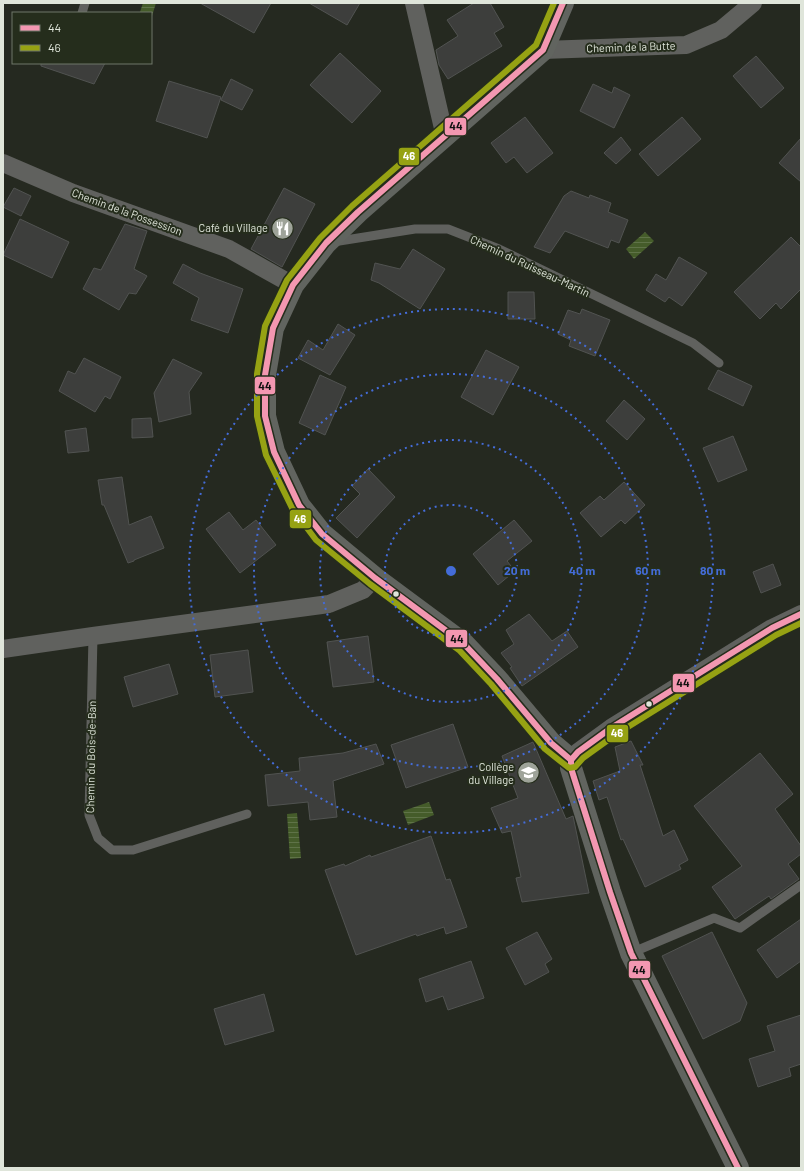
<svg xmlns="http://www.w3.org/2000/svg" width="804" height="1171" font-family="Barlow,sans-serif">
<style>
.water{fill:url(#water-rules)}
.building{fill:#3d3e3c;stroke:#515351}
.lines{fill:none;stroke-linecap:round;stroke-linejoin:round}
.lane{stroke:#60615e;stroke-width:9}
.street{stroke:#60615e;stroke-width:18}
.secondary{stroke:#61645f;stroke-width:22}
.bus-1-casing{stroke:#252d1c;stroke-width:9}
.bus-2-casing{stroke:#252d1c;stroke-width:9}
.bus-1{stroke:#f397b1;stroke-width:6}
.bus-2{stroke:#96a213;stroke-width:6}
.ring{fill:none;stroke:#446cd8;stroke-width:2;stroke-dasharray:2 4}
.bus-dot{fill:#dfe5da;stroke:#252d1c;stroke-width:1.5}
.labels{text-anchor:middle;stroke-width:4;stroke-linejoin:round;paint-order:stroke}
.street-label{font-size:11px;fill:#dfe5da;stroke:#252d1c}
.poi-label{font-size:11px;fill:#dfe5da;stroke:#252d1c;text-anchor:end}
.centre{fill:#446cd8;stroke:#252d1c;stroke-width:2}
.ring-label{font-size:12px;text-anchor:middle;font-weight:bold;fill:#446cd8;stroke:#252d1c;stroke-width:4;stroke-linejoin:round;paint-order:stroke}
.line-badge{stroke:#252d1c;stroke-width:1.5}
.badge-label{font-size:11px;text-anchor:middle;font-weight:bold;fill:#fff}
.pale-badge-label{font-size:11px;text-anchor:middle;font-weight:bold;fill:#111}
</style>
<defs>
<pattern id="water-rules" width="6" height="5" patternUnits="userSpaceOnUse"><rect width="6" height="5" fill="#455c2a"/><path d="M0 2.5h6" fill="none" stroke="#5f7348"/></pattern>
</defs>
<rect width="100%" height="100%" fill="#252920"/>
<!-- water -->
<g class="water">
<path d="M143 3H156L152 16 151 13 140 12Z"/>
<path d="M645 232 654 241 634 259 626 249Z"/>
<path d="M429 802 434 815 408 825 403 811Z"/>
<path d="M297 813 301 858 290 859 287 814Z"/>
</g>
<!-- building -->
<g class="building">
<path d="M200 3H271L254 33Z"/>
<path d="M309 3H360L347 25Z"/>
<path d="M474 3H490L504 27 494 33 502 46 448 79 439 65 436 50 458 36 447 20Z"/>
<path d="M340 53 381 91 352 123 310 85Z"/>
<path d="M756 56 784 88 761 108 733 76Z"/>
<path d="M41 63H105L94 84 41 66Z"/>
<path d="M231 79 253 90 242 110 221 100Z"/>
<path d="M169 81 221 97 207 138 156 121Z"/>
<path d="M593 84 612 93 614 87 630 95 614 128 580 111Z"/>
<path d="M525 117 553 153 527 173 514 157 506 163 491 143Z"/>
<path d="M682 117 701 139 658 176 639 154Z"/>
<path d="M621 137 631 150 616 164 604 153Z"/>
<path d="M801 138V182L779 163Z"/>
<path d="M14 188 31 196 21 216 3 207Z"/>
<path d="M284 188 315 204 282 267 251 249Z"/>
<path d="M571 191 589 198 590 195 611 203 608 212 628 220 619 243 611 240 608 248 565 231 550 253 534 247 564 196Z"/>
<path d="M20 219 69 242 52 278 3 255Z"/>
<path d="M125 224 147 231 134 269 147 276 136 294 129 293 119 310 83 289 94 268 101 270Z"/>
<path d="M791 237 801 247V289L781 309 776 303 760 319 734 292Z"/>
<path d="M413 249 445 269 420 309 379 283 371 280 375 263 400 269Z"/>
<path d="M679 257 707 273 682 306 669 297 665 302 646 290 656 274 666 280Z"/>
<path d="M183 264 200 273 243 289 228 333 191 320 199 298 173 283Z"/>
<path d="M508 292H534L535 319H508Z"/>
<path d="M582 309 610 320 595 356 569 346 571 340 558 334 568 310 580 314Z"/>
<path d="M338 324 355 335 330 375 298 358 308 340 323 350Z"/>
<path d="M486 350 519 367 493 415 461 397Z"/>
<path d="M84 358 121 377 110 399 105 396 95 412 59 391 68 371 75 374Z"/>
<path d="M173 359 202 373 189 392 191 414 159 422 154 393Z"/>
<path d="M718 370 752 386 743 406 708 389Z"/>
<path d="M320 375 346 387 325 435 299 423Z"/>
<path d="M624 400 645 419 627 440 606 421Z"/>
<path d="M151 418 153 437 132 438V419Z"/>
<path d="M86 428 89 451 68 453 65 431Z"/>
<path d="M733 436 747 470 718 482 703 448Z"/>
<path d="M368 469 395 497 357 538 336 518 360 494 352 486Z"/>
<path d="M122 477 129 525 151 516 164 548 134 560V561L128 563 104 505H102L98 480Z"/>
<path d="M624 482 645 505 625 524 621 520 601 537 580 513 600 496 604 500Z"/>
<path d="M229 512 243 530 256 520 276 545 240 573 206 529Z"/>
<path d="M514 520 532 541 507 561 515 571 498 585 473 554Z"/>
<path d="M773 564 781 585 761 593 753 572Z"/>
<path d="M529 614 552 641 567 631 578 647 522 686 510 668 512 667 501 653 514 644 506 630Z"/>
<path d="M368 636 374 682 333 687 327 642Z"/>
<path d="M248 650 253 692 215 697 210 655Z"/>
<path d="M169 664 178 694 133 707 124 677Z"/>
<path d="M453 724 468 767 406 788 391 745Z"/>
<path d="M631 741 643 765H640L663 836 674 830 688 860 679 865 681 869 645 887 623 839 621 840 607 797 599 800 593 781 620 771 615 747Z"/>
<path d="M533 742 566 819 573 816 589 893 522 902 516 878 521 877 511 831 502 833 491 808 518 798 502 756Z"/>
<path d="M376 744 384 764 333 781 337 817 310 820 308 802 268 806 265 775 300 771 299 758 343 753Z"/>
<path d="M760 753 793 794 775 809 801 846V854L788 864 799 879 771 899 769 896 735 919 712 887 742 866 694 806Z"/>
<path d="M431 836 446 880 450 879 467 927 446 934 444 927 417 936 416 934 356 955 325 870 344 864 345 866 370 855 371 857Z"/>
<path d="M801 919V961L777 978 757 950Z"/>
<path d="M537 932 552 959 545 964 549 972 525 985 506 948Z"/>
<path d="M712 932 747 1003 740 1021 703 1039 662 956Z"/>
<path d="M471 961 484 998 448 1010 443 996 426 1002 419 979Z"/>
<path d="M264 994 274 1031 225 1045 214 1009Z"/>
<path d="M801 1015V1064L789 1068 791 1076 758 1087 749 1059 775 1051 767 1026Z"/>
</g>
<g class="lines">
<!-- lane -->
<g class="lane">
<path d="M82 13 85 3"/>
<path d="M333 242 415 229H448L499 249 693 343 719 363"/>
<path d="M93 636 89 815 98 838 112 850H133L247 814"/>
<path d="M631 953 714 918 740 928 801 885"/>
</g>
<!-- street -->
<g class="street">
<path d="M414 3 445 137"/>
<path d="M543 50 686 45 721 30 753 3"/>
<path d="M3 163 73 193 229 249 293 285"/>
<path d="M3 649 93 636 329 604 363 590 375 578"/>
<path d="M571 760 578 752 611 728 772 628 801 614"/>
</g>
<!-- secondary -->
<path class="secondary" d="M563 3 543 50 358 212 326 243 293 285 273 328 265 375V416L274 452 299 505 322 534 375 578 464 644 497 679 551 743 571 760V768L610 892 631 953 738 1168"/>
<defs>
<g id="bus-1">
<path d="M563 3 543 50 358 212 326 243 293 285 273 328 265 375V416L274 452 299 505 322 534 375 578 464 644 497 679 551 743 571 760"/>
<path d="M571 760V768L610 892 631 953 738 1168"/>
<path d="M571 760 578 752 611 728 772 628 801 614"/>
</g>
<path id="bus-2" d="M554 3 536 45 352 206 320 238 287 280 265 326 257 374V416L266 455 292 508 316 540 370 584 459 650 491 684 545 749 569 768 575 767 583 758 615 735 776 635 801 623"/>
</defs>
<!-- bus-1 casing -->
<use href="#bus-1" class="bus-1-casing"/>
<!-- bus-2 casing -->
<use href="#bus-2" class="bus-2-casing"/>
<!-- bus-1 -->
<use href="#bus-1" class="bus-1"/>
<!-- bus-2 -->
<use href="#bus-2" class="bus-2"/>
</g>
<!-- distance rings -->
<g class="ring">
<circle cx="451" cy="571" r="66"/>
<circle cx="451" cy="571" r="131"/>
<circle cx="451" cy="571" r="197"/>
<circle cx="451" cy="571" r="262"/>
</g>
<!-- icons -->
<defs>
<symbol id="restaurant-disc" viewBox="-11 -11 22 22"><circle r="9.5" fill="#9ea399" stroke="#252d1c"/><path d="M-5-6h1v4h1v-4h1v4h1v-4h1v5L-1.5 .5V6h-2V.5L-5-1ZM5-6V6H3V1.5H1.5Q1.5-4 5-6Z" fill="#fff"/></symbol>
<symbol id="school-disc" viewBox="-11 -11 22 22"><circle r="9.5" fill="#9ea399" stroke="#252d1c"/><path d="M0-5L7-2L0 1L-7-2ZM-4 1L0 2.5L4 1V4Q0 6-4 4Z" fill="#fff"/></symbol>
</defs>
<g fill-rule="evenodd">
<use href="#restaurant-disc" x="270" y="216" width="25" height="25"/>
<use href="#school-disc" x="516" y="760" width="25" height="25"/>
</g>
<!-- markers -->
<g class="bus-dot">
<circle cx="396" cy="594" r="3.5"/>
<circle cx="649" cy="704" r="3.5"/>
</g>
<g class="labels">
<!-- street labels -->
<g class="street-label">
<text transform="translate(631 47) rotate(-2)" y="4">Chemin de la Butte</text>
<text transform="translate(127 212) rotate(20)" y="4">Chemin de la Possession</text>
<text transform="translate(530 266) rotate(25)" y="4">Chemin du Ruisseau-Martin</text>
<text transform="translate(91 757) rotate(-89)" y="4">Chemin du Bois-de-Ban</text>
</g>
<!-- poi labels -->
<g class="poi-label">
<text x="268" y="232">Café du Village</text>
<text x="514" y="771">Collège<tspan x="514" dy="13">du Village</tspan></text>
</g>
</g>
<circle cx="451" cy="571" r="6" class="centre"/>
<g class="ring-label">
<text x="517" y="575">20 m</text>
<text x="582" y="575">40 m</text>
<text x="648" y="575">60 m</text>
<text x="713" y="575">80 m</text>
</g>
<g class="line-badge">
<rect x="444" y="117" width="23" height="19" rx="4" fill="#f397b1"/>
<rect x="398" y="147" width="22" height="19" rx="4" fill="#96a213"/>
<rect x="254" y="376" width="22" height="19" rx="4" fill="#f397b1"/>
<rect x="289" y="509" width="23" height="20" rx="4" fill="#96a213"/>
<rect x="445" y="629" width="23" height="19" rx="4" fill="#f397b1"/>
<rect x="672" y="673" width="23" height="20" rx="4" fill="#f397b1"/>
<rect x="606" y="724" width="23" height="19" rx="4" fill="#96a213"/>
<rect x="628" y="960" width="23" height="19" rx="4" fill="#f397b1"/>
</g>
<g class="badge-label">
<text x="409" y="160">46</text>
<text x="300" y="523">46</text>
<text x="617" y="737">46</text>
</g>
<g class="pale-badge-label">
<text x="456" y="130">44</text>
<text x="265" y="390">44</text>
<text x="457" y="643">44</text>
<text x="683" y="687">44</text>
<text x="639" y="974">44</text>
</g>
<!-- border -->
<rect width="804" height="1171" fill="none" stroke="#dfe5da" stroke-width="8"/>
<!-- legend -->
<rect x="12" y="12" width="140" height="52" fill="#252d1c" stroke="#6f7768"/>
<rect x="20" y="25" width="20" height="6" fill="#f397b1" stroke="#6f7768"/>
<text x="48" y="32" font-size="12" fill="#dfe5da">44</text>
<rect x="20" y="45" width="20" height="6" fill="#96a213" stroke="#6f7768"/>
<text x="48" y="52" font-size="12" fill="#dfe5da">46</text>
</svg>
